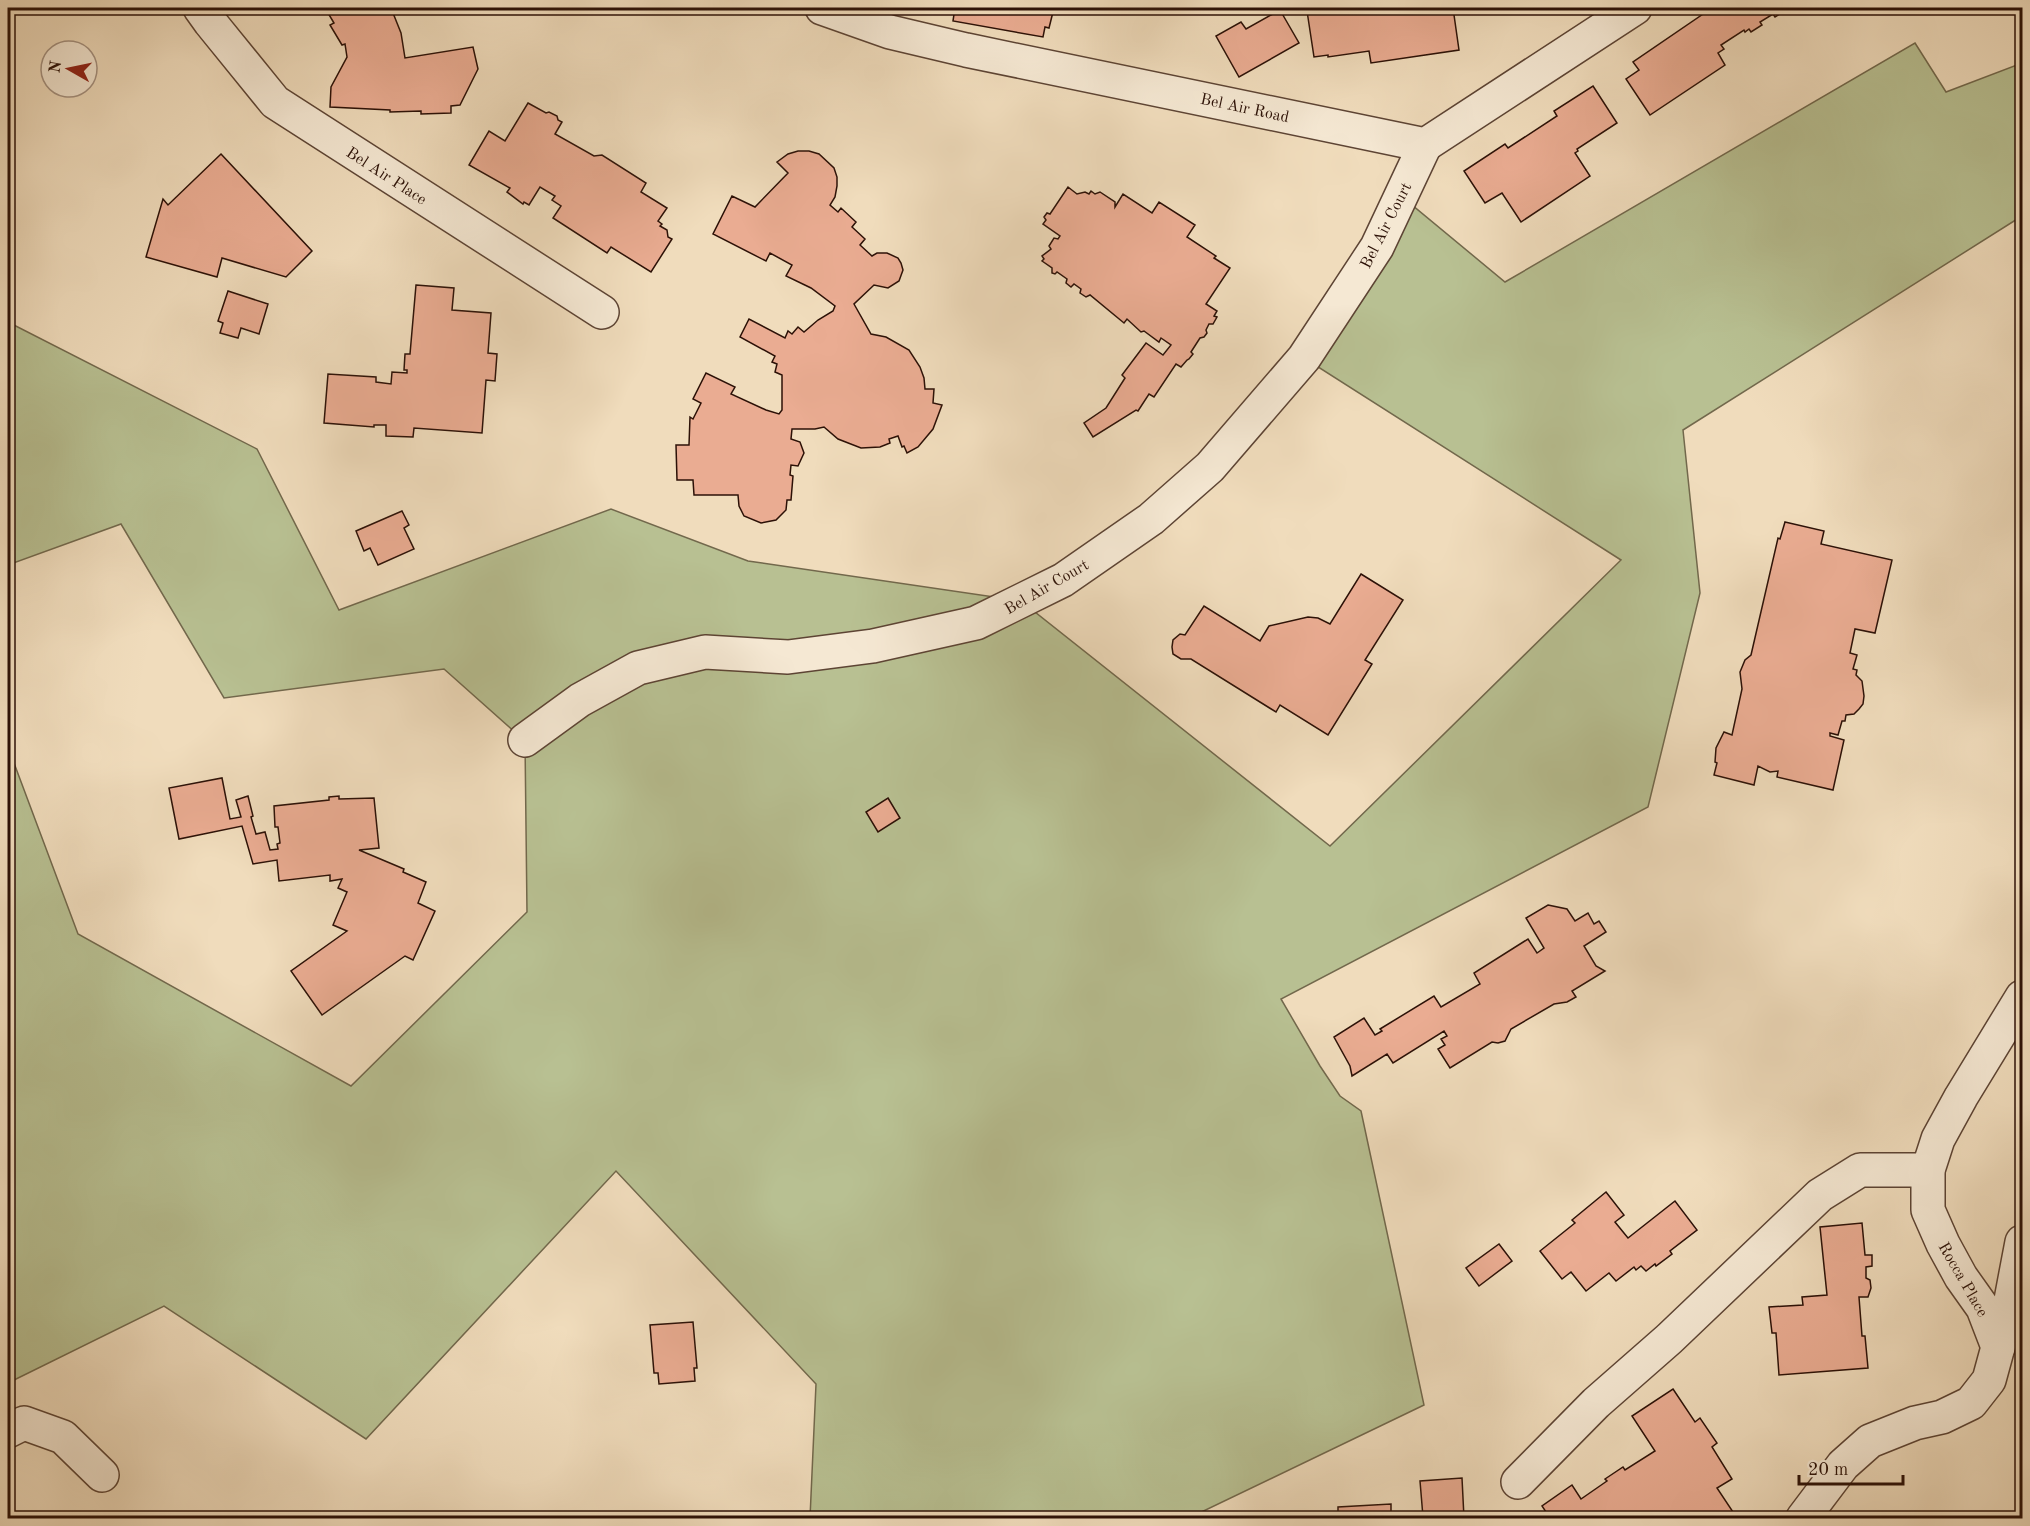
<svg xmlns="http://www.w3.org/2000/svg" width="2030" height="1526" font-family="'Old Standard TT',serif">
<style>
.green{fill:#b8c092;stroke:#72684c;stroke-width:1.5}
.building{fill:#eaac92;stroke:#2c1107;stroke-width:1.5}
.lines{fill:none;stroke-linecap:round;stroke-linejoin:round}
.minor-casing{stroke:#5d4434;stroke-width:36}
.minor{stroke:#f5e8d3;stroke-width:33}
.labels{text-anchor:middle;stroke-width:4.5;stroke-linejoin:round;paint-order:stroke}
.street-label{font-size:16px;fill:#2c1107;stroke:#f5e8d3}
</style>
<rect width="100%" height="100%" fill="#f0dcbc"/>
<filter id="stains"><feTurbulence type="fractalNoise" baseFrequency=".00333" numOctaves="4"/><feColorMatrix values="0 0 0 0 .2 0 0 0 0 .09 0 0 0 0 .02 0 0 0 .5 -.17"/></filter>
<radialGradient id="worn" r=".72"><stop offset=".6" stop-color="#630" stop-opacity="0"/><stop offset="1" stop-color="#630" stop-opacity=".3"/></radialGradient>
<!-- green -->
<path class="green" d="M1915 43 1946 92 2022 63V216L1683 430 1700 593 1648 807 1281 999 1320 1066 1340 1096 1361 1111 1424 1405 1189 1518H810L816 1384 616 1171 366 1439 164 1306 8 1383V747L78 934 351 1086 527 912 525 741 444 669 224 698 121 524 8 565V322L257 449 339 610 611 509 748 561 1021 601 1330 846 1621 560 1304 358 1401 196 1505 282Z"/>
<!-- building -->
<g class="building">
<path d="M325 8H391L401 33 405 58 473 47 478 69 460 105 451 106V113L421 114V111L390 112V110L330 107 331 87 347 57 345 44 342 45 330 25 334 23Z"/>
<path d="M955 8H1054L1049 28 1045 27 1043 37 953 21Z"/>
<path d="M1331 8H1453L1459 50 1371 63 1369 51 1328 57V55L1314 57 1307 11Z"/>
<path d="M1712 8H1789L1775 17 1773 14 1760 22 1762 25 1751 32 1749 29 1745 32 1744 30 1721 45 1724 49 1718 53 1725 65 1650 115 1626 79 1639 70 1633 62Z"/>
<path d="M1280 10 1299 43 1239 77 1216 36 1241 22 1246 29Z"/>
<path d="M1593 86 1617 123 1577 149 1578 151 1575 153 1590 176 1521 222 1502 193 1485 203 1464 171 1505 144 1508 148 1557 116 1554 111Z"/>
<path d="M528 103 546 113 549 112 557 116 558 120 562 122 555 134 594 156 602 155 646 183 641 192 667 208 658 221 662 224 660 226 667 230 668 237 672 239 651 272 611 247 607 253 553 218 561 206 552 200 555 196 540 187 529 205 524 202 523 204 507 192 510 188 469 165 489 131 505 141Z"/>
<path d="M798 151H809L819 154 834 168 837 177V186L835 197 830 205 838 212 841 208 856 222 852 227 865 239 860 245 872 256 877 253H887L898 258 901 263 903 270 899 281 888 288 874 285 854 304 871 334 886 337 909 350 920 367 924 378 925 389H934L933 403 942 405 933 429 918 447 907 453 904 446 902 447 898 436 889 439 890 443 880 447 861 448 838 439 824 427 815 429H792L791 439 800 442 804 453 798 466 791 465 790 475 793 476 791 500H787L786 510 776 520 761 523 744 516 739 506 738 495H694L693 480H677L676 445H689L690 417 693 419 701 403 693 399 706 373 735 387 731 394 766 410 779 414 782 410V375L775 372 777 364 772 362 775 356 740 337 749 319 785 338 788 331 792 334 798 327 804 332 818 320 833 311 835 306 811 288 786 276 792 265 770 253 766 261 713 234 732 196 755 207 788 173 777 162 788 154Z"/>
<path d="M221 154 312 251 286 277 222 258 217 277 146 257 163 199 168 205Z"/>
<path d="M1068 187 1077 194 1085 192 1089 194 1091 191 1095 194 1100 192 1115 202V207L1123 194 1152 213 1159 202 1195 225 1187 237 1216 256 1214 258 1230 268 1206 304 1217 311 1214 316 1217 317 1213 324H1209L1206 330 1207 333 1204 337 1200 338 1191 352 1193 354 1189 359 1187 360 1181 367 1176 364 1154 397 1149 394 1138 411 1136 410 1093 437 1084 423 1106 408 1125 378 1122 375 1146 343 1163 355 1171 345 1161 338 1159 342 1144 331 1141 332 1127 319 1124 323 1090 295 1086 297 1080 293 1081 289 1074 284 1071 287 1066 283 1067 279 1057 272 1055 274 1052 273V268L1042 261 1044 259 1042 256 1051 249 1049 246 1054 238 1058 239 1060 236 1043 224 1046 220 1044 217 1047 213 1050 214Z"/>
<path d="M416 285 454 288 452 310 491 313 488 353 497 354 495 381 486 380 482 433 414 428 413 437 386 436V425H374V427L324 423 328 374 376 377V382L391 384 392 372 407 373V370H404L405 354H410Z"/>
<path d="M228 291 268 304 259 334 241 328 238 338 220 333 223 323 218 321Z"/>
<path d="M402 511 409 525 404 528 414 549 378 565 370 548 364 551 356 531Z"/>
<path d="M1785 522 1824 531 1821 544 1892 560 1875 633 1855 629 1850 653 1857 655 1853 669 1857 670 1856 675 1862 681 1864 696 1863 704 1859 709 1854 714 1846 715 1845 721H1842L1838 735 1830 733V736L1844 740 1833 790 1777 777 1778 771 1770 772 1758 766 1754 785 1714 775 1717 763 1715 762 1716 748 1724 732 1732 735 1742 689 1740 672 1745 660 1751 655 1778 538 1780 539Z"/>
<path d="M1361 574 1403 600 1365 660 1372 664 1328 735 1280 705 1276 712 1191 659H1181L1173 654 1172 647 1173 640 1180 634 1185 635 1204 606 1260 641 1269 626 1308 617 1318 618 1330 624Z"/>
<path d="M222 778 230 819 241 817 236 800 248 796 253 816 251 817 256 834 265 832 270 850 278 849 277 844 280 843 278 827H275L274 806 329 800V797L339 796V799L374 798 379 848 359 850 404 869 403 872 426 882 418 903 435 911 413 960 405 956 322 1015 291 971 347 931 333 925 347 892 338 888 342 879 330 881V875L279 881 277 860 253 864 242 826 179 839 169 788Z"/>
<path d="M888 798 900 818 878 832 866 812Z"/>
<path d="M1548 905 1567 909 1575 921 1588 913 1594 924 1599 921 1606 932 1584 946 1596 966 1605 971 1572 991 1576 997 1567 1002 1554 1004 1511 1029 1505 1041 1498 1043 1492 1042 1450 1068 1438 1049 1445 1045 1441 1039 1447 1036 1444 1031 1393 1063 1387 1054 1352 1076 1350 1066 1334 1037 1364 1018 1375 1035 1382 1031 1380 1029 1434 996 1441 1007 1480 984 1474 973 1528 939 1537 953 1544 948 1526 918Z"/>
<path d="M1606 1192 1624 1215 1615 1222 1628 1238 1675 1201 1697 1230 1670 1251 1672 1254 1656 1266 1655 1264 1646 1271 1641 1266 1636 1270 1634 1267 1616 1281 1609 1273 1586 1291 1571 1272 1562 1279 1540 1251 1575 1223 1572 1220Z"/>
<path d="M1862 1223 1865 1255H1872V1266L1866 1267V1278L1870 1280 1871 1288 1868 1297H1859L1862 1336H1865L1868 1368 1779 1375 1776 1333H1772L1769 1307 1803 1305 1802 1297 1827 1295 1820 1227Z"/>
<path d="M1499 1244 1512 1261 1479 1286 1466 1268Z"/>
<path d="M693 1322 697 1368H694L695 1381 659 1384 658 1373H654L650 1325Z"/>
<path d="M1673 1389 1695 1422 1700 1418 1717 1443 1712 1447 1732 1479 1717 1488 1737 1518H1550L1542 1506 1572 1485 1581 1499 1607 1481 1605 1479 1623 1467 1625 1470 1655 1451 1632 1416Z"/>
<path d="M1462 1478 1464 1518H1396L1423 1517 1420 1481Z"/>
<path d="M1391 1504V1518H1338V1507Z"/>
<path d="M711 1514 712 1518H672Z"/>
</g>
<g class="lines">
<defs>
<g id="minor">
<path d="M200 8 210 22 275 102 602 312"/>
<path d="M822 8 890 32 966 50 1425 145 1635 8"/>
<path d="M525 740 580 700 638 668 705 652 788 657 873 646 976 623 1063 580 1151 519 1210 467 1304 358 1377 247 1425 145"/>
<path d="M1998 1347 2011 1300 2022 1242"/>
<path d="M8 1431 24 1423 63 1437 102 1475"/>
<path d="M1518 1482 1596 1403 1669 1339 1820 1195 1860 1170H1928"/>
<path d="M1803 1518 1843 1465 1870 1441 1915 1423 1942 1417 1971 1403 1989 1380 1998 1347 1983 1308 1961 1277 1943 1244 1928 1210V1170L1938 1139 1961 1097 2022 997"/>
</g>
</defs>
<!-- minor casing -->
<use href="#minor" class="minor-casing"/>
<!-- minor -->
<use href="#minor" class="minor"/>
</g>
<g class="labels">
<!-- street labels -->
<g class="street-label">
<text transform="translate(1245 107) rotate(12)" y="6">Bel Air Road</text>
<text transform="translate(387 175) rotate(33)" y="6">Bel Air Place</text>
<text transform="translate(1385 225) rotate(-63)" y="6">Bel Air Court</text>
<text transform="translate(1046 586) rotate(-30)" y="6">Bel Air Court</text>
<text transform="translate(1964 1279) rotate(60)" y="6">Rocca Place</text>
</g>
</g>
<!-- margin -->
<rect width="2030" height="1526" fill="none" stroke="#f0dcbc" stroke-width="30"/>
<rect x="9" y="9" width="2012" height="1508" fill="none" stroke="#2c1107" stroke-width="3"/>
<rect x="15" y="15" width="2000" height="1496" fill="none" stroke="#2c1107" stroke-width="1.5"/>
<!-- north arrow -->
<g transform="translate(69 69) rotate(279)"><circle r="28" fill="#f5e8d3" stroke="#a59281" stroke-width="1.5"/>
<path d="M0-4.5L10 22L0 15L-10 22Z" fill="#8f2418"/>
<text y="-9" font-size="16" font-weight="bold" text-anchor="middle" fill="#2c1107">N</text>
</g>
<!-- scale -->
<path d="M1799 1475v9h104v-9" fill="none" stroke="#2c1107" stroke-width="3"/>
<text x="1808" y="1475" font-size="18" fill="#2c1107" stroke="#f5e8d3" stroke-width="4.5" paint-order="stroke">20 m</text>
<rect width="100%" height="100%" filter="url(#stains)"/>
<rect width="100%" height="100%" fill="url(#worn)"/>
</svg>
